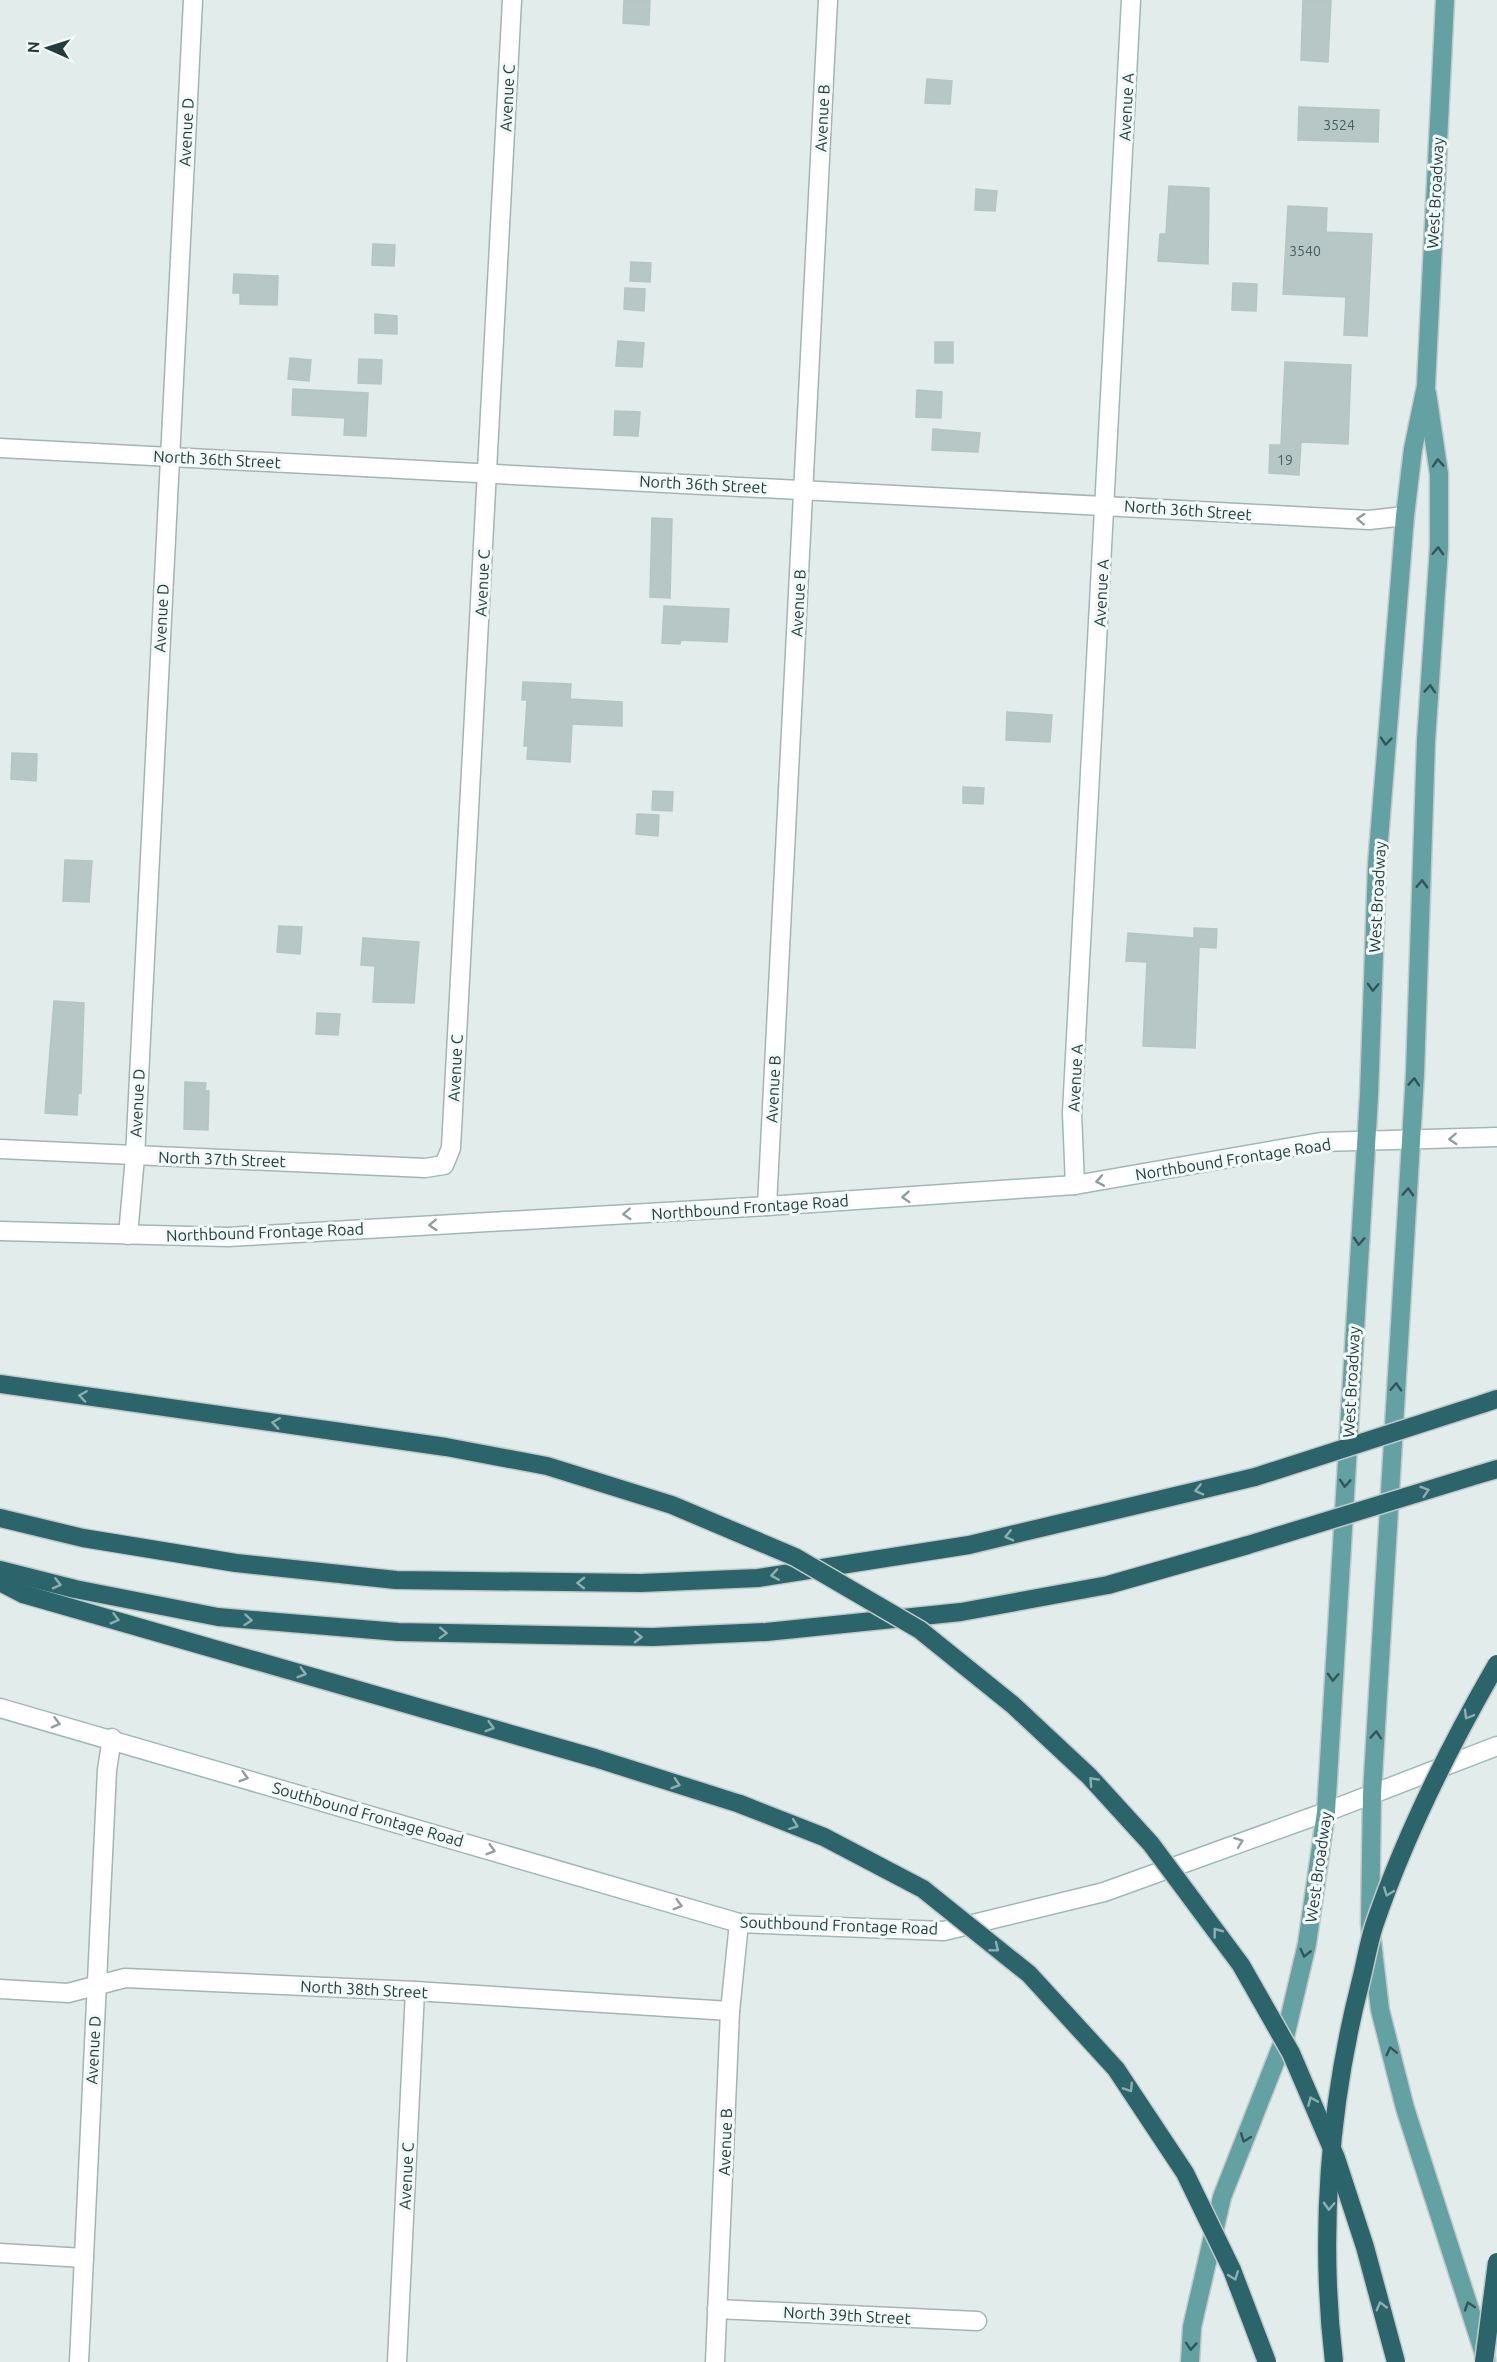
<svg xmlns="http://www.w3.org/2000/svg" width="1497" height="2362" font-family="Ubuntu,sans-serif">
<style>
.building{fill:#b6c7c5;stroke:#b3c6c4;stroke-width:1.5}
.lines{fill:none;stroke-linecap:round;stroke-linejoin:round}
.street-casing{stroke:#a4b4b4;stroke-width:21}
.secondary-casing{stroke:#9fb8b7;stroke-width:21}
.primary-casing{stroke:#c1c9c9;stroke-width:21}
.highway-casing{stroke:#c1c9c9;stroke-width:21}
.street{stroke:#fff;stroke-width:18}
.secondary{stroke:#fff;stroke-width:18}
.primary{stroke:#64a1a3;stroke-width:18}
.highway{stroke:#2b656b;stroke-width:18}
.highway-bridge-casing{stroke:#c1c9c9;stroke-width:21;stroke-linecap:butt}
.highway-bridge{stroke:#2b656b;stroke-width:18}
.oneway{stroke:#325657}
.oneway2{stroke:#909e9e}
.oneway3{stroke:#8eafb1}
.labels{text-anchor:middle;stroke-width:6;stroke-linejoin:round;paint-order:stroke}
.number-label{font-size:14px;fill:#466060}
.street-label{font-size:16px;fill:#213d3e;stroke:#f2f9f7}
</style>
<rect width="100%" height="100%" fill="#e1eceb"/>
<!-- building -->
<g class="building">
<path d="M624 0H650L649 25 623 23Z"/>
<path d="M1303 0H1331L1328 62 1301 60Z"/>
<path d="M927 79 952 81 950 104 925 103Z"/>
<path d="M1299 107 1379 110 1378 142 1298 140Z"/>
<path d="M1169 186 1209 188 1208 264 1158 261 1160 234H1166Z"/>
<path d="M976 189 997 191 995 211 975 210Z"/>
<path d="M1288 206 1327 208 1326 232 1372 234 1367 336 1344 335 1346 297 1283 294Z"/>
<path d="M373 244 395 245 394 266 372 265Z"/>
<path d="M631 262 651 263 650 282 630 281Z"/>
<path d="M234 274 278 276 277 305 240 304V293H233Z"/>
<path d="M1233 283 1257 284 1256 311 1232 310Z"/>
<path d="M625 288 645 289 644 311 624 309Z"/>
<path d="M375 314 397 316V334L375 333Z"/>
<path d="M618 341 644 343 642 367 616 366Z"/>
<rect x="935" y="342" width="18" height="21"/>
<path d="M290 358 311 360 309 381 288 379Z"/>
<path d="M359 359 382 360 381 384 358 383Z"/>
<path d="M1285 362 1351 365 1348 444 1301 442 1299 475 1269 473 1270 445H1281Z"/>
<path d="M293 389 368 393 366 436 344 435 345 418 292 415Z"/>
<path d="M917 390 942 392 941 418 916 417Z"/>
<path d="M615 411 640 412 638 436 614 435Z"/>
<path d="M933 429 980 433 978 452 932 450Z"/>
<path d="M652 518 672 519 670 598 650 597Z"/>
<path d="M664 606 729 609 727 642 681 640 680 644 662 643Z"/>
<path d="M523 682 571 684 570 699 622 702V726L572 724 570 762 527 759 528 746H524L527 700H522Z"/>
<path d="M1007 712 1052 715 1050 742 1006 740Z"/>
<path d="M12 753 37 754 36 781 11 779Z"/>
<path d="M963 787 984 788 983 804 963 803Z"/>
<path d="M653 791 673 792 672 811 652 810Z"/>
<path d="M637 814 659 815 658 836 636 834Z"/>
<path d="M65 860 92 861 89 902 63 901Z"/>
<path d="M279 926 302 927 300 954 277 952Z"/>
<path d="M1194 928 1217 929 1216 948 1199 947 1195 1048 1143 1046 1147 962 1126 961 1128 933 1194 938Z"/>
<path d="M363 938 419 942 414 1003 373 1002 375 966 361 965Z"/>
<path d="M54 1001 84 1003 81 1093H78L77 1115 45 1113Z"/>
<path d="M317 1013 340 1014 338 1035 316 1034Z"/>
<path d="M185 1082 206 1083 205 1091H209L208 1130 184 1129Z"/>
</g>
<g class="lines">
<defs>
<g id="street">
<path d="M0 448 1256 514 1369 520 1405 516"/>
<path d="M0 1149 425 1168 444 1165 451 1148 512 0"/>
<path d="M767 1206 828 0"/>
<path d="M128 1235 135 1157 193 0"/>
<path d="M0 1989 68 1993 125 1978 415 1991 730 2011"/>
<path d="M0 2253 84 2258"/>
<path d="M717 2309 977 2321"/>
<path d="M79 2362 107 1770 112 1738"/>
<path d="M397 2362 415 1991"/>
<path d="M715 2362 730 2011 739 1923"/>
</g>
<g id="secondary">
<path d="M1075 1185 1072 1113 1131 0"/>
<path d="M0 1231 228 1237 767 1206 1075 1185 1321 1142 1497 1137"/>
<path d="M0 1708 739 1923 944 1931 1104 1892 1326 1812 1497 1746"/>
</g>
<g id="primary">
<path d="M1427 393 1439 474V547L1426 741 1415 1074 1372 1794 1370 1924 1380 2010 1405 2108 1486 2360"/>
<path d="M1190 2362 1192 2327 1222 2197 1285 2037 1307 1944 1326 1812 1369 1096 1377 865 1405 516 1413 449 1426 386 1445 0"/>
</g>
<g id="highway">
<path d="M0 1384 334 1431"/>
<path d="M1482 1404 1497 1399"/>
<path d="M1477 1475 1497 1469"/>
<path d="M0 1518 83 1538 236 1563 396 1580 641 1583 758 1578 969 1545 1255 1477"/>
<path d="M0 1570 75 1589 218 1617 398 1632 653 1637 766 1632 961 1612 1108 1585 1248 1545"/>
<path d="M0 1582 23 1594 595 1758 740 1804"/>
</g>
</defs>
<!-- street casing -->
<use href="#street" class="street-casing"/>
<!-- secondary casing -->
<use href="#secondary" class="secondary-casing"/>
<!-- primary casing -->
<use href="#primary" class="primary-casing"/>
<!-- highway casing -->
<use href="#highway" class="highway-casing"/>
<!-- street -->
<use href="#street" class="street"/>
<!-- secondary -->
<use href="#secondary" class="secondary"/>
<!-- primary -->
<use href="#primary" class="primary"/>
<!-- highway -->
<use href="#highway" class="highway"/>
<defs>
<g id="highway-bridge">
<path d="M334 1431 446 1447 547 1466 672 1505 795 1557 920 1630 1013 1705 1089 1776 1151 1844 1241 1965 1291 2053 1336 2158 1365 2247 1396 2362"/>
<path d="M1255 1477 1482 1404"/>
<path d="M1248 1545 1477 1475"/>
<path d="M740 1804 824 1837 923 1889 1029 1974 1116 2069 1185 2173 1232 2270 1267 2362"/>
<path d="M1334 2362C1319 2236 1329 2106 1360 1984 1365 1965 1368 1945 1374 1926 1405 1835 1449 1747 1497 1664"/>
<path d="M1484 2362 1497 2262"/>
</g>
</defs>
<!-- highway-bridge casing -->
<use href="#highway-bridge" class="highway-bridge-casing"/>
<!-- highway-bridge -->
<use href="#highway-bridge" class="highway-bridge"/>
</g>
<!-- one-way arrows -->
<defs><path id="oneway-chevron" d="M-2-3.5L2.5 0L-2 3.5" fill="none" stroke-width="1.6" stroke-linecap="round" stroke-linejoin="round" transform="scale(1.5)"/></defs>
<g class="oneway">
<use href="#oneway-chevron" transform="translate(1438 463) rotate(-94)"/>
<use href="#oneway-chevron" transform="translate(1438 551) rotate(-87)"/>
<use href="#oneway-chevron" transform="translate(1430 689) rotate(-86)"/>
<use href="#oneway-chevron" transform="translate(1386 741) rotate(95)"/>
<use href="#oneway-chevron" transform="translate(1422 884) rotate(-88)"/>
<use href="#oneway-chevron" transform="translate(1373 987) rotate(92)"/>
<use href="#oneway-chevron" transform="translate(1414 1082) rotate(-86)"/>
<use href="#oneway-chevron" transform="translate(1408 1192) rotate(-88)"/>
<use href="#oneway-chevron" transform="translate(1359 1241) rotate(93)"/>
<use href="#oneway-chevron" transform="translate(1396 1387) rotate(-87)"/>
<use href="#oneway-chevron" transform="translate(1345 1483) rotate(94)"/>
<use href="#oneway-chevron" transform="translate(1333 1677) rotate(93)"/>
<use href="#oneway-chevron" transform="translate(1376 1735) rotate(-86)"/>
<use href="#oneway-chevron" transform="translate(1305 1953) rotate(103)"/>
<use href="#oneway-chevron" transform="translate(1391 2051) rotate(-104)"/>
<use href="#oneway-chevron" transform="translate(1245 2138) rotate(111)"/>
<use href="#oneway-chevron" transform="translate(1469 2306) rotate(-108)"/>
<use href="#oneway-chevron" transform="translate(1191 2346) rotate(94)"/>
</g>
<g class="oneway2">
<use href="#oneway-chevron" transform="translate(1361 519) rotate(-177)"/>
<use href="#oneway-chevron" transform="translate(1453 1139) rotate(177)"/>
<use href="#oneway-chevron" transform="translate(1100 1181) rotate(170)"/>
<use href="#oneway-chevron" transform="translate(906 1197) rotate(176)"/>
<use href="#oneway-chevron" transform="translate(627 1214) rotate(177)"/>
<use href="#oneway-chevron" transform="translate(433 1225) rotate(177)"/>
<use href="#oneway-chevron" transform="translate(56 1723) rotate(15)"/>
<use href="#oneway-chevron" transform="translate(244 1777) rotate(16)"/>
<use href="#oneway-chevron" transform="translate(1239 1842) rotate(-20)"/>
<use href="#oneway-chevron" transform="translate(491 1850) rotate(16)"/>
<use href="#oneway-chevron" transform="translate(678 1905) rotate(16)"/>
</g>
<g class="oneway3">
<use href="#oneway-chevron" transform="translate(83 1396) rotate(-172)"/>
<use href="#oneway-chevron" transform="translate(276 1423) rotate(-172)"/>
<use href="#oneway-chevron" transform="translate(1199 1490) rotate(167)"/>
<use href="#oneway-chevron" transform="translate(1425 1491) rotate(-17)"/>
<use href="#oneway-chevron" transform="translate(1009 1536) rotate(167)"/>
<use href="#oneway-chevron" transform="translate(775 1575) rotate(171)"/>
<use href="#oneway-chevron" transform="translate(581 1583) rotate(-179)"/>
<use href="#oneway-chevron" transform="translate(57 1584) rotate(14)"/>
<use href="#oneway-chevron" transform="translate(115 1619) rotate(15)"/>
<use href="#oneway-chevron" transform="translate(248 1620) rotate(5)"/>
<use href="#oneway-chevron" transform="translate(443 1633) rotate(2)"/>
<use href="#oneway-chevron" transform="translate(638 1637) rotate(1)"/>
<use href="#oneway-chevron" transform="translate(302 1673) rotate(16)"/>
<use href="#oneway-chevron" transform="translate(1468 1715) rotate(120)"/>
<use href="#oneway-chevron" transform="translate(490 1727) rotate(16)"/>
<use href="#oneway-chevron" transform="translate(1093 1781) rotate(-133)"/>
<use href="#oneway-chevron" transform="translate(676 1784) rotate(18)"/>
<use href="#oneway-chevron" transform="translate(794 1825) rotate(21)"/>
<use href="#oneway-chevron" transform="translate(1388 1892) rotate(111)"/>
<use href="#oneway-chevron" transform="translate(1217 1932) rotate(-127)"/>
<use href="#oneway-chevron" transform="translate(995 1948) rotate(39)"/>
<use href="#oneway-chevron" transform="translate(1129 2088) rotate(57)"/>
<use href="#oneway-chevron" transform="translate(1312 2101) rotate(-113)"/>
<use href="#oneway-chevron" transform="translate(1329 2206) rotate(93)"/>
<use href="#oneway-chevron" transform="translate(1234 2276) rotate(69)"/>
<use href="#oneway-chevron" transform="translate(1381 2306) rotate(-105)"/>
</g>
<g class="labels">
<!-- number labels -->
<g class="number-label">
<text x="1339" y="130">3524</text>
<text x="1305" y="256">3540</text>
<text x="1285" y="465">19</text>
</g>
<!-- street labels -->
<g class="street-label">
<text transform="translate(507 98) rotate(-87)" y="6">Avenue C</text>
<text transform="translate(1126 107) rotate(-87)" y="6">Avenue A</text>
<text transform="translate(822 118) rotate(-87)" y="6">Avenue B</text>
<text transform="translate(186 132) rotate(-87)" y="6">Avenue D</text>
<text transform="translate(1435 193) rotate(-87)" y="6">West Broadway</text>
<text transform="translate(217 459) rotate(3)" y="6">North 36th Street</text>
<text transform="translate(703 484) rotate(3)" y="6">North 36th Street</text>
<text transform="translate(1188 510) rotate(4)" y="6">North 36th Street</text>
<text transform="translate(482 583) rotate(-87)" y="6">Avenue C</text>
<text transform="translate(1101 593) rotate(-87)" y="6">Avenue A</text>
<text transform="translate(798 603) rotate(-87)" y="6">Avenue B</text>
<text transform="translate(161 618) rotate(-87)" y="6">Avenue D</text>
<text transform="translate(1377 897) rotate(-87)" y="6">West Broadway</text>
<text transform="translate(455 1068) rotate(-87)" y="6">Avenue C</text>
<text transform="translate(1075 1078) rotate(-87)" y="6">Avenue A</text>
<text transform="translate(773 1089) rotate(-87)" y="6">Avenue B</text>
<text transform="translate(137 1103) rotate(-87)" y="6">Avenue D</text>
<text transform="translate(222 1159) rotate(2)" y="6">North 37th Street</text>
<text transform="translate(1233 1159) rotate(-9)" y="6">Northbound Frontage Road</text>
<text transform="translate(750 1207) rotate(-4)" y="6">Northbound Frontage Road</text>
<text transform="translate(265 1232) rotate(-2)" y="6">Northbound Frontage Road</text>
<text transform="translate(1351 1382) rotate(-87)" y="6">West Broadway</text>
<text transform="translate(368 1814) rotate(16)" y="6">Southbound Frontage Road</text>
<text transform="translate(1318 1867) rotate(-82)" y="6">West Broadway</text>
<text transform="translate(839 1925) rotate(2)" y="6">Southbound Frontage Road</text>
<text transform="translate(364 1989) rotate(3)" y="6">North 38th Street</text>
<text transform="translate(93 2050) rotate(-87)" y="6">Avenue D</text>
<text transform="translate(725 2142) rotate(-88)" y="6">Avenue B</text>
<text transform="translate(406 2176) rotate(-87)" y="6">Avenue C</text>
<text transform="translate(847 2315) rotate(3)" y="6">North 39th Street</text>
</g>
</g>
<!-- north arrow -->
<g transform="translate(48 48) rotate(273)" stroke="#f2f9f7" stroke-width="4.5" paint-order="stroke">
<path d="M0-4.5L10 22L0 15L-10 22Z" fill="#213d3e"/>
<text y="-9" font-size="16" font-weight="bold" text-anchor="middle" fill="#213d3e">N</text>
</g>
</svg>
